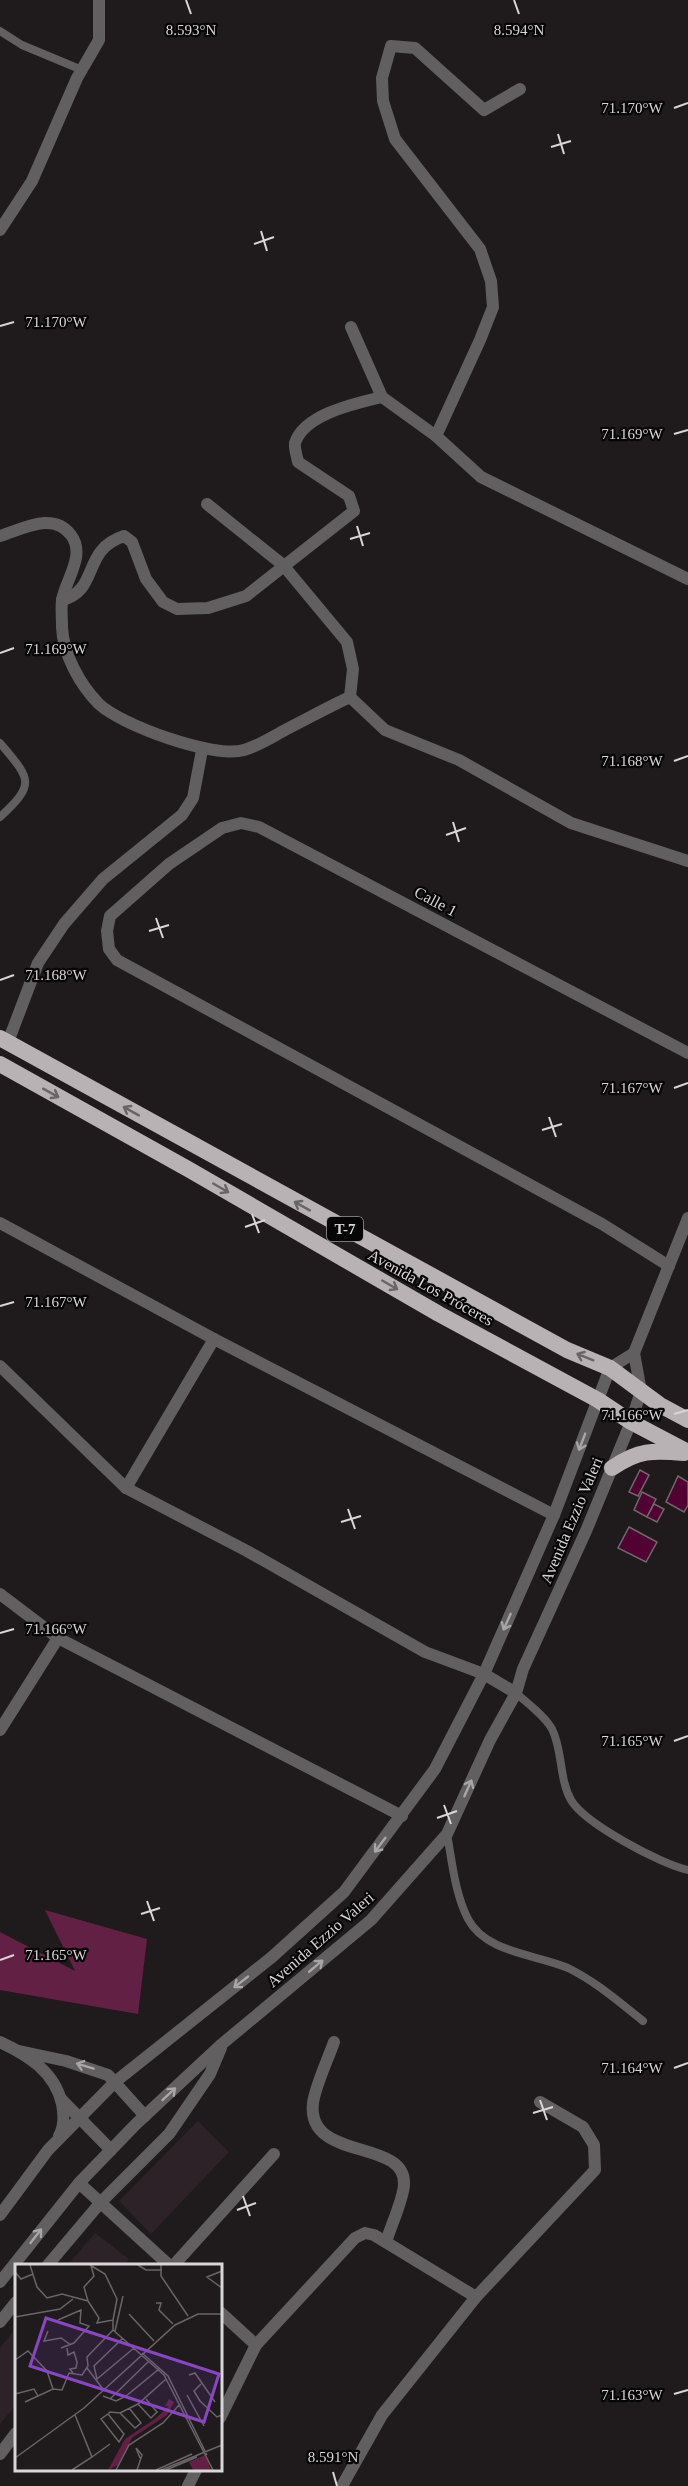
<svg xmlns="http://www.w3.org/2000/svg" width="688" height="2486" font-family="'Times New Roman',serif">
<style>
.built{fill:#2c2227}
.green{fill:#622144}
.building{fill:#520133;stroke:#6f696b;stroke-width:1.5}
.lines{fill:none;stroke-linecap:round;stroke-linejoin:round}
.service{stroke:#625f60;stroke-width:8}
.minor{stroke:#625f60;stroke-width:12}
.trunk{stroke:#b8b2b4;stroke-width:16}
.oneway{stroke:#686566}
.oneway2{stroke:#a9a6a7}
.ticks{fill:none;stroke:#d9d6d7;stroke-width:2}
.labels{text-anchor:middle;stroke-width:4.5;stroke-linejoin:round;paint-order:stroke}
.shield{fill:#070607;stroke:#9a9899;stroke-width:1.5}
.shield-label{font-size:15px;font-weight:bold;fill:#d9d6d7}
.street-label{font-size:16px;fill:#d9d6d7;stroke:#070607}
.inset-road{fill:none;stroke:#696567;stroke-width:1.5}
.view{fill:#8946c3;fill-opacity:0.15;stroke:#8946c3;stroke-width:3}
.inset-edge{fill:none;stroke:#d9d6d7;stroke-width:3}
.ticks-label{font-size:15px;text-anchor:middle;fill:#d9d6d7;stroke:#070607;stroke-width:4.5;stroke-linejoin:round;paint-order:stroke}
</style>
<rect width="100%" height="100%" fill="#1f1a1c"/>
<!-- built -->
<g class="built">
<path d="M198 2121 229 2152 151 2234 119 2201Z"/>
<path d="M95 2233 129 2259 124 2265H68Z"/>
<path d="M16 2328V2405L0 2424V2348Z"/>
</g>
<!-- green -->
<path class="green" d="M45 1910 147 1939 138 2014 0 1990V1932L75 1971Z"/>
<!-- building -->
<g class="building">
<path d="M640 1470 649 1475 638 1496 629 1492Z"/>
<path d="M678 1476 688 1482V1505L684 1512 666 1502Z"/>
<path d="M642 1492 656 1499 647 1517 634 1510Z"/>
<path d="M654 1504 664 1509 657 1522 647 1517Z"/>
<path d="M629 1527 657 1542 646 1562 618 1548Z"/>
</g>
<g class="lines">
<!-- service -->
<g class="service">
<path d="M0 31 22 45 82 70"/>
<path d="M0 743C30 779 37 783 0 817"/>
<path d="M516 1693C528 1704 544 1715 552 1729 563 1751 559 1779 571 1800 584 1823 662 1865 688 1870"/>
<path d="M447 1834C452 1861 455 1894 468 1919 486 1953 535 1954 568 1968 595 1981 619 2002 643 2021"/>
</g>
<!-- minor -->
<g class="minor">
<path d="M0 230 32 181 77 78 99 40V0"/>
<path d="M351 327 382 397 436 436 481 477 688 579"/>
<path d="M436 436 480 340 493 307 491 281 480 249 395 139 383 101 382 78 391 46 415 48 484 110 520 89"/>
<path d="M207 504 283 565 347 642 353 669 350 697"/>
<path d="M0 536C23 529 53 511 71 535 86 555 66 579 62 600 61 608 62 618 62 627 63 654 80 685 99 704 121 725 214 759 244 750 258 746 272 737 285 730 307 719 328 707 350 697L385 730 459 760 571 823 688 861"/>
<path d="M62 600C100 590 81 550 124 536L132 542 146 579 163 602 177 609 208 608 246 596 354 511 349 496 298 462C297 456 294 448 295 443 304 414 357 403 382 397"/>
<path d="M8 1042 38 963 64 924 103 879 182 815 193 798 202 750"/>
<path d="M0 1223 214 1339 554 1515"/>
<path d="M669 1266 602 1224 117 960 109 949 107 931 110 916 169 864 222 828 241 823 259 827 688 1053"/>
<path d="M0 1366 126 1488 247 1551 425 1652 484 1674 516 1693"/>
<path d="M126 1488 214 1339"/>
<path d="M0 1594 58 1638 402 1816"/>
<path d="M0 1730 58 1638"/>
<path d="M0 2042C28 2055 55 2072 62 2104 64 2114 64 2127 59 2136"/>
<path d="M334 2042C328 2059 315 2087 313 2103 306 2162 406 2138 404 2184 404 2198 390 2228 386 2242"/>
<path d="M19 2051 66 2061 108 2075 145 2116"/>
<path d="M61 2099 111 2150"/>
<path d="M79 2183 170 2266"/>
<path d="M0 2215 48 2150 115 2082 272 1957 344 1892 435 1769 484 1674 554 1515 610 1368 634 1353 688 1218"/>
<path d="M47 2266 101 2202 169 2134 210 2074 221 2048"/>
<path d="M173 2266 274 2154"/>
<path d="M0 2282 79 2183 136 2124 222 2044 371 1920 447 1834 490 1740 516 1693 523 1669 586 1531 631 1422 641 1391 634 1353"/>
<path d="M220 2312 256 2345"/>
<path d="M0 2322 16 2302"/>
<path d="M220 2418 256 2345 355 2238 365 2233 374 2235 476 2297"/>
<path d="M0 2454 16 2433"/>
<path d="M188 2486 196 2470"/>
<path d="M342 2486 382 2415 476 2297 595 2170 594 2145 583 2127 540 2102"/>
</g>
<!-- trunk -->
<g class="trunk">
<path d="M0 1038 567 1350 610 1368 660 1405 688 1420"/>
<path d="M0 1064 188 1169 439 1314 598 1400 631 1422 688 1452"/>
<path d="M612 1468C638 1450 653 1450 684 1453"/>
</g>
</g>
<!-- one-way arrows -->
<defs><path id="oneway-shaft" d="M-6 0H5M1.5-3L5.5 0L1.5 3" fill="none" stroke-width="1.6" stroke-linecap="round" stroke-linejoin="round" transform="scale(1.5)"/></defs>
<g class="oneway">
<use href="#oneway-shaft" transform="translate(51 1093) rotate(29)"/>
<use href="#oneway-shaft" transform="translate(131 1111) rotate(-151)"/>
<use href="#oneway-shaft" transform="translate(221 1188) rotate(30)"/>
<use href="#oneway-shaft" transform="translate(302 1206) rotate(-151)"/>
<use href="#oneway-shaft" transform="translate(390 1285) rotate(30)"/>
<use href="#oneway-shaft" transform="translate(585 1357) rotate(-158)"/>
</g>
<g class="oneway2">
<use href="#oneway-shaft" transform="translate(582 1442) rotate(111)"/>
<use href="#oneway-shaft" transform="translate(507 1622) rotate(114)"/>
<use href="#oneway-shaft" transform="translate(468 1788) rotate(-66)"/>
<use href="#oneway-shaft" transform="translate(380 1845) rotate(127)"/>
<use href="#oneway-shaft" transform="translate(316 1966) rotate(-40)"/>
<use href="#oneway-shaft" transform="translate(241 1982) rotate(142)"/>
<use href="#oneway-shaft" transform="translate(85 2066) rotate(-163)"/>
<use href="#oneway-shaft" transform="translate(169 2094) rotate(-43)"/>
<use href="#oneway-shaft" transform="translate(36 2236) rotate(-52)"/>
</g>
<!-- ticks -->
<path class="ticks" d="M186 0 191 14M514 0 519 14M674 108 688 103M558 134 564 154M551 147 571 141M261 231 267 251M254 244 274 237M0 326 14 322M674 434 688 430M357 526 363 546M350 539 370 533M0 653 14 648M674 761 688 756M453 822 459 842M446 835 466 828M156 918 163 938M149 931 169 925M0 980 14 975M674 1088 688 1083M549 1117 556 1137M542 1130 562 1124M252 1214 259 1233M245 1227 265 1220M0 1306 14 1302M674 1414 688 1410M348 1509 355 1529M341 1522 361 1516M0 1633 14 1629M674 1741 688 1736M444 1805 451 1824M437 1818 457 1811M147 1901 154 1921M141 1914 160 1908M0 1960 14 1955M674 2068 688 2063M540 2100 547 2120M533 2113 553 2107M243 2196 250 2216M237 2210 256 2203M674 2394 688 2390M333 2472 337 2486"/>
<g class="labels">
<!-- shield labels -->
<rect class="shield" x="327" y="1217" width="36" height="24" rx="4.5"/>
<g class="shield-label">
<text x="345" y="1234">T-7</text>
</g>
<!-- street labels -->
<g class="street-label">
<text transform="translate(436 901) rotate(28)" y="6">Calle 1</text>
<text transform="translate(431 1287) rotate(29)" y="6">Avenida Los Próceres</text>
<text transform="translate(571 1520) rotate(-67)" y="6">Avenida Ezzio Valeri</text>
<text transform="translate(320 1939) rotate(-41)" y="6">Avenida Ezzio Valeri</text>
</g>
</g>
<!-- overview -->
<g transform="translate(15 2264)">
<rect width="207" height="207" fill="#1f1a1c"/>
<path d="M154 135 159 138 152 151 117 174 103 201 93 206 110 175 140 155 154 142H150ZM190 191 196 206H178L174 198Z" fill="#622144"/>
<path class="inset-road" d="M15 1 22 23 32 34 47 30 73 37 84 54 82 59 98 56V66L149 111 198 206M75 1 90 10 102 35 98 56M123 1 131 6H147M146 1V12L173 52M207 7 192 13 207 24M0 8 6 15 18 10M73 37 69 23 79 12 76 2M141 39H146L144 46 158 60M114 50 139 77M0 53 45 45 58 35M43 56 66 46 65 59 74 62 59 79 46 84M33 67 29 77 46 74 56 81M100 67 108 32M108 74 79 102 82 115 119 84M52 84 53 91 59 88 62 98 61 104 55 105 58 109M127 89 153 112 192 191M0 96 13 87 32 107 38 125M72 104 88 125M174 111 180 109 200 138M186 120 179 127 185 137 202 153 207 151M0 130 19 125 23 132M172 131 189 162M88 132 101 137 111 132 144 105M95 135 134 97M10 138 38 125 47 126 54 109 67 111 73 102 72 93 98 66M123 140 136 154 142 148 131 135M105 149 120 164 126 159 114 144M93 150 109 170 104 178 86 155 93 150 95 148 105 149 123 140 151 115M77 193 95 180M0 194 69 144 160 61 183 50H207M57 206 77 193 60 151M101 206 114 181 148 159 165 140M122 206 127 191 121 184 125 194M141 206 177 190M146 206 207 181M151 206 182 193"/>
<path class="view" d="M31 54 204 110 189 158 15 102Z"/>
<rect width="207" height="207" class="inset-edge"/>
</g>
<g class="ticks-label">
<text x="191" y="35">8.593°N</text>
<text x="519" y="35">8.594°N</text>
<text x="632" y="113">71.170°W</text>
<text x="56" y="327">71.170°W</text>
<text x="632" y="439">71.169°W</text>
<text x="56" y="654">71.169°W</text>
<text x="632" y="766">71.168°W</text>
<text x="56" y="980">71.168°W</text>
<text x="632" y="1093">71.167°W</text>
<text x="56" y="1307">71.167°W</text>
<text x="632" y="1420">71.166°W</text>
<text x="56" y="1634">71.166°W</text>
<text x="632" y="1746">71.165°W</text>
<text x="56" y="1960">71.165°W</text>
<text x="632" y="2073">71.164°W</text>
<text x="632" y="2400">71.163°W</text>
<text x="333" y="2462">8.591°N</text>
</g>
</svg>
